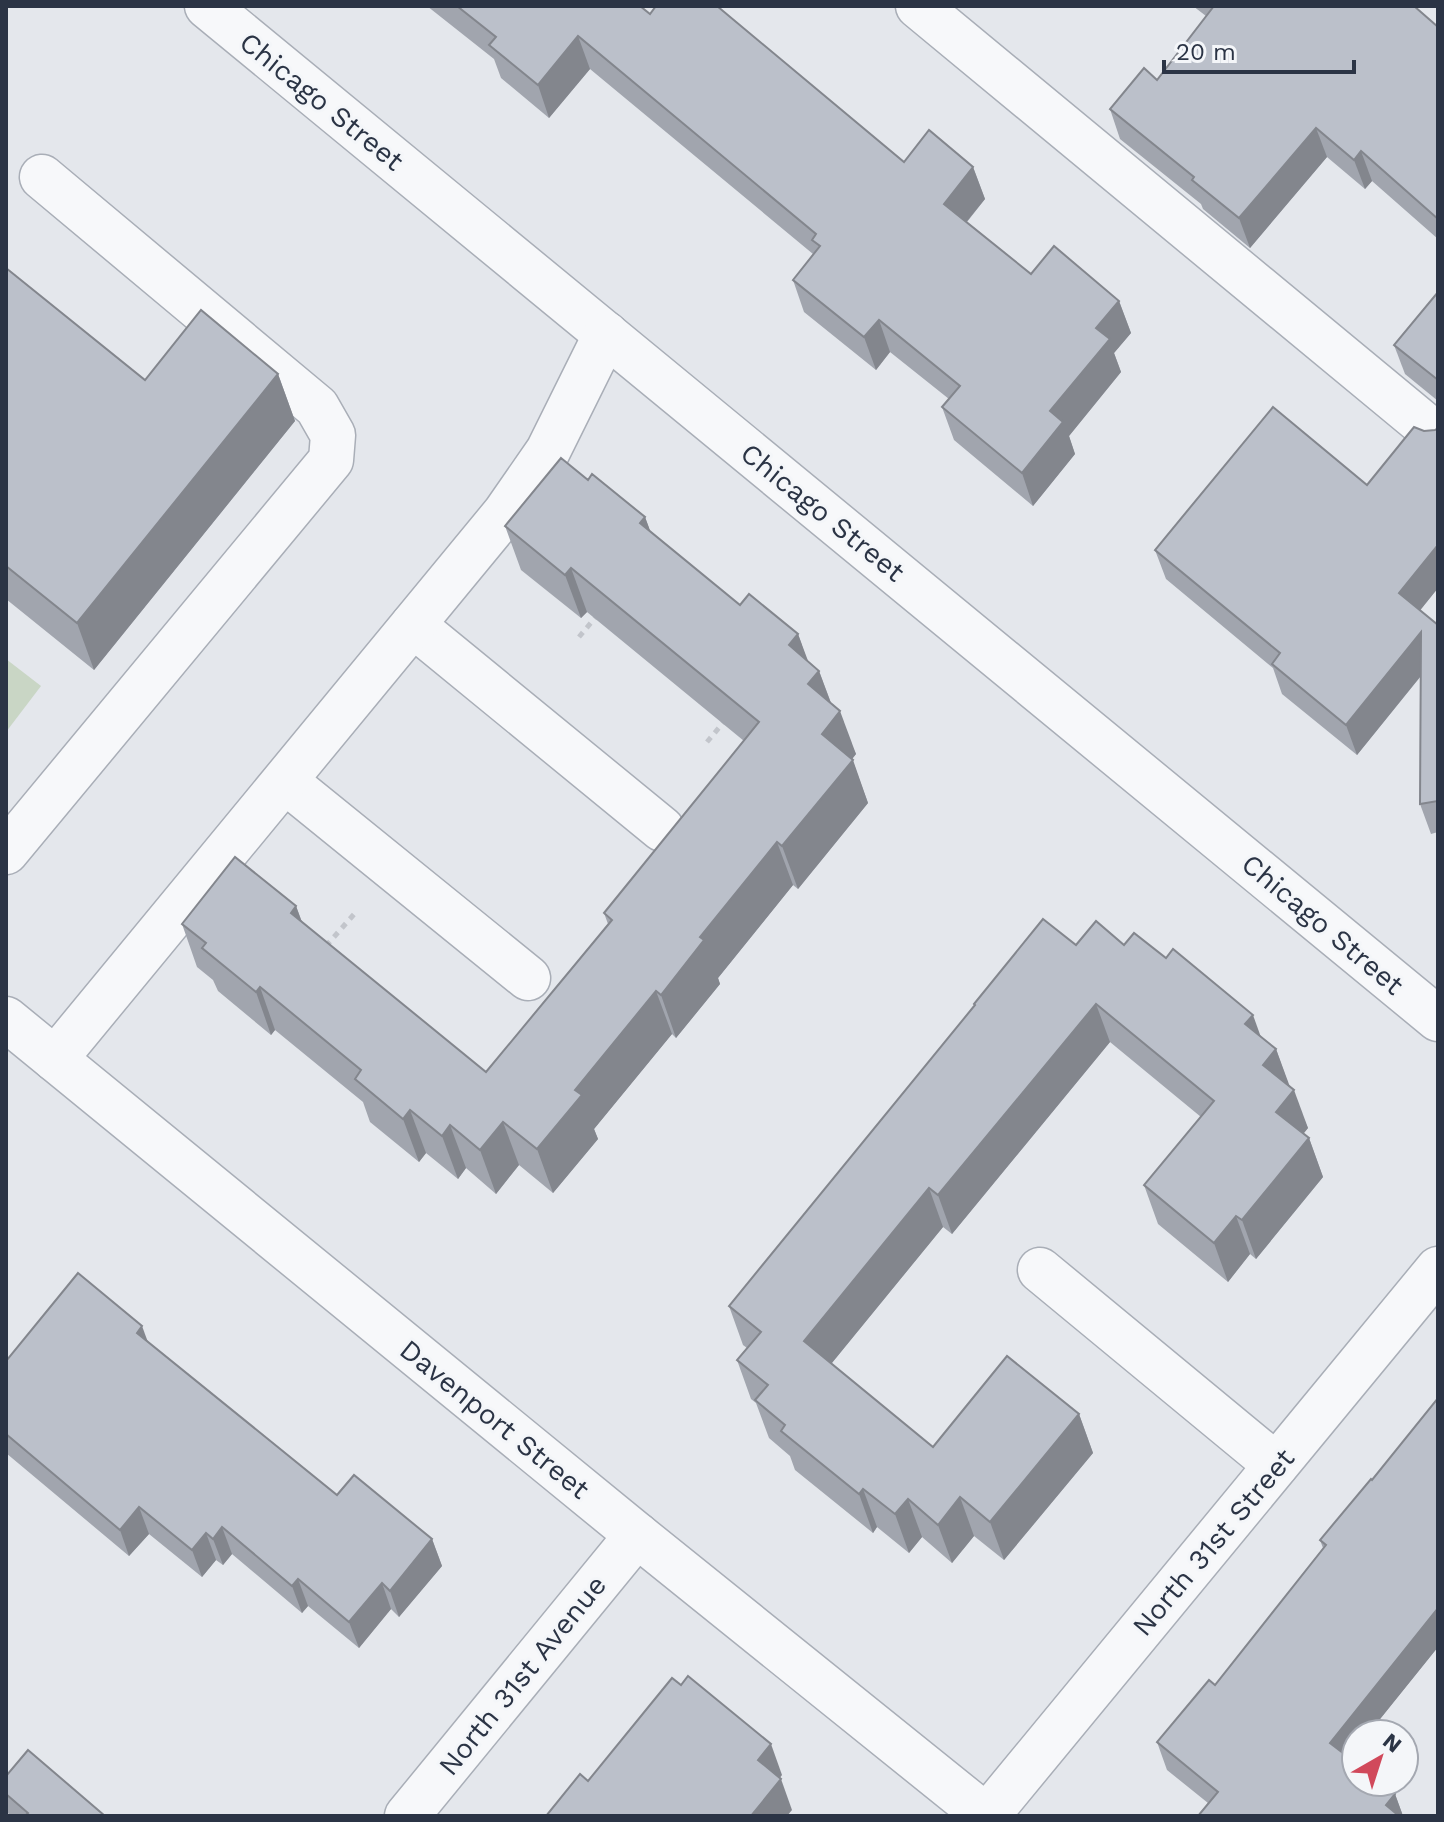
<svg xmlns="http://www.w3.org/2000/svg" width="1444" height="1822" font-family="'Work Sans',sans-serif">
<style>
.garden{fill:#c9d6c5}
.lines{fill:none;stroke-linecap:round;stroke-linejoin:round}
.minor-casing{stroke:#a9aeb7;stroke-width:47}
.path{stroke:#c2c5cb;stroke-width:5;stroke-dasharray:6 6;stroke-linecap:butt}
.minor{stroke:#f7f8fa;stroke-width:44}
.wall{fill:#a1a5ae}
.shaded-wall{fill:#83868d}
.building{fill:#bbc0ca;stroke:#83868d;stroke-width:2}
.labels{text-anchor:middle;stroke-width:6;stroke-linejoin:round;paint-order:stroke}
.street-label{font-size:28px;fill:#2b3445;stroke:#f4f6f9}
</style>
<rect width="100%" height="100%" fill="#e4e7ec"/>
<!-- garden -->
<path class="garden" d="M6 659 41 686 6 732Z"/>
<g class="lines">
<defs>
<g id="minor">
<path d="M207 6 1438 1019"/>
<path d="M918 6 1438 436"/>
<path d="M413 625 662 829"/>
<path d="M285 781 528 978"/>
<path d="M6 852 331 460 333 435 317 407 42 177"/>
<path d="M6 1019 637 1535 986 1816"/>
<path d="M55 1059 505 513 548 451 606 334"/>
<path d="M1040 1270 1276 1465"/>
<path d="M407 1816 637 1535"/>
<path d="M987 1816 1438 1269"/>
</g>
</defs>
<!-- minor casing -->
<use href="#minor" class="minor-casing"/>
<!-- path -->
<g class="path">
<path d="M579 637 595 618"/>
<path d="M707 742 723 723"/>
<path d="M326 946 356 912"/>
</g>
<!-- minor -->
<use href="#minor" class="minor"/>
</g>
<!-- wall -->
<g class="wall">
<path d="M427 6H640L650 14 904 162 973 167 985 199 967 222 1031 274 1119 301 1131 333 1114 353 1121 372 1069 436 1075 454 1033 506 954 440 942 407 949 399 890 352 876 370 804 312 793 280 813 254 590 69 549 118 501 78 494 59Z"/>
<path d="M1193 6H1414L1438 27V239L1372 181 1365 189 1327 157 1250 248 1203 209 1201 204 1120 139 1110 109 1157 80 1206 16Z"/>
<path d="M6 268 145 380 278 374 295 421 94 670 6 599Z"/>
<path d="M1438 292V401L1405 374 1394 345Z"/>
<path d="M1438 428V588L1420 610 1438 625V832L1431 834 1420 804 1421 676 1357 755 1282 694 1273 668 1166 579 1155 550 1367 485 1424 431 1435 430Z"/>
<path d="M588 480 645 517 650 531 740 605 798 634 807 660 819 671 831 703 856 754 852 759 868 803 798 889 793 885 718 978 720 984 676 1038 672 1034 594 1129 598 1139 553 1193 519 1165 496 1194 466 1168 458 1179 426 1153 419 1162 370 1122 363 1102 275 1030 271 1035 218 991 213 980 197 967 182 924 296 906 302 922 486 1072 608 924 604 913 744 741 587 612 581 618 521 570 505 526Z"/>
<path d="M1076 945H1124L1260 1037 1276 1049 1289 1086 1308 1128 1303 1134 1309 1138 1323 1177 1256 1259 1250 1254 1228 1282 1158 1224 1144 1185 1201 1117 1110 1042 952 1234 943 1227 831 1364 933 1447 1079 1414 1093 1453 1004 1560 974 1536 952 1563 922 1537 909 1553 877 1527 873 1533 795 1470 790 1456 769 1438 756 1403 751 1399 737 1360 747 1348 743 1345 729 1306 974 1006V1004Z"/>
<path d="M148 1342 337 1495 432 1539 442 1566 399 1617 391 1609 359 1648 308 1606 302 1613 232 1554 223 1565 216 1560 202 1577 149 1534 129 1556 6 1453V1361Z"/>
<path d="M1438 1398V1647L1368 1734H1356V1750L1349 1758 1395 1794 1403 1816H1197L1208 1803 1167 1770 1157 1742 1215 1685 1323 1548 1320 1540 1372 1480Z"/>
<path d="M6 1776 105 1816H10L6 1810Z"/>
</g>
<!-- shaded-wall -->
<g class="shaded-wall">
<path d="M578 36 590 69 549 118 538 85Z"/>
<path d="M1316 128 1327 157 1250 248 1239 218Z"/>
<path d="M1361 151 1372 181 1365 189 1354 160Z"/>
<path d="M973 167 985 199 955 236 944 204Z"/>
<path d="M1119 301 1131 333 1114 353 1121 372 1069 436 1075 454 1033 506 1022 473 1050 411 1096 328Z"/>
<path d="M879 320 890 352 876 370 864 337Z"/>
<path d="M278 374 295 421 94 670 77 623Z"/>
<path d="M645 517 661 560 640 523Z"/>
<path d="M1438 545V588L1410 623 1399 593Z"/>
<path d="M571 568 587 612 581 618 565 575Z"/>
<path d="M1421 632 1432 662 1357 755 1346 725Z"/>
<path d="M798 634 814 677 789 645Z"/>
<path d="M819 671 835 714 808 684Z"/>
<path d="M840 711 856 754 838 777 822 734Z"/>
<path d="M853 760 868 803 798 889 782 846Z"/>
<path d="M777 842 793 885 718 978 720 984 676 1038 661 995 700 937Z"/>
<path d="M296 906 312 950 291 913Z"/>
<path d="M260 987 275 1030 271 1035 256 992Z"/>
<path d="M656 991 672 1034 594 1129 598 1139 553 1193 537 1149 575 1090Z"/>
<path d="M1096 1004 1110 1042 952 1234 938 1195Z"/>
<path d="M1253 1015 1267 1054 1245 1024Z"/>
<path d="M1276 1049 1290 1087 1263 1065Z"/>
<path d="M1294 1090 1308 1128 1290 1150 1276 1112Z"/>
<path d="M410 1110 426 1153 419 1162 403 1119Z"/>
<path d="M503 1122 519 1165 496 1194 480 1150Z"/>
<path d="M450 1125 466 1168 458 1179 442 1136Z"/>
<path d="M1309 1138 1323 1177 1256 1259 1242 1220Z"/>
<path d="M929 1188 943 1227 818 1380 804 1341Z"/>
<path d="M1236 1216 1250 1254 1228 1282 1214 1243Z"/>
<path d="M142 1326 152 1353 137 1333Z"/>
<path d="M1079 1414 1093 1453 1004 1560 990 1522Z"/>
<path d="M863 1489 877 1527 873 1533 859 1494Z"/>
<path d="M960 1497 974 1536 952 1563 938 1525Z"/>
<path d="M908 1499 922 1537 909 1553 895 1514Z"/>
<path d="M139 1507 149 1534 129 1556 120 1530Z"/>
<path d="M222 1527 232 1554 223 1565 213 1539Z"/>
<path d="M206 1533 216 1560 202 1577 192 1550Z"/>
<path d="M432 1539 442 1566 399 1617 390 1591Z"/>
<path d="M298 1579 308 1606 302 1613 292 1586Z"/>
<path d="M382 1583 391 1609 359 1648 349 1622Z"/>
<path d="M1438 1608V1647L1368 1734H1356V1750L1340 1770 1330 1743Z"/>
<path d="M771 1744 782 1775 770 1791 758 1760Z"/>
<path d="M781 1779 792 1810 787 1816H751Z"/>
<path d="M1395 1794 1403 1816H1389L1386 1805Z"/>
</g>
<!-- building -->
<g class="building">
<path d="M457 6H640L650 14 656 6H717L904 162 929 130 973 167 944 204 1031 274 1054 246 1119 301 1096 328 1110 339 1050 411 1063 422 1022 473 942 407 960 386 879 320 864 337 793 280 820 246 812 240 816 234 578 36 538 85 489 45 496 37Z"/>
<path d="M1214 6H1414L1438 27V219L1361 151 1354 160 1316 128 1239 218 1192 180 1194 177 1110 109 1144 68 1157 80Z"/>
<path d="M6 268 145 380 201 310 278 374 77 623 6 566Z"/>
<path d="M1438 292V380L1394 345Z"/>
<path d="M1273 407 1367 485 1414 427 1424 431 1435 430 1438 428V545L1399 593 1438 625V801L1420 804 1421 632 1346 725 1272 664 1280 653 1155 550Z"/>
<path d="M561 458 588 480 592 474 645 517 640 523 740 605 749 594 798 634 789 645 819 671 808 684 840 711 822 734 853 760 782 846 777 842 700 937 704 940 661 995 656 991 575 1090 582 1095 537 1149 503 1122 480 1150 450 1125 442 1136 410 1110 403 1119 355 1079 361 1070 260 987 256 992 202 948 206 943 182 924 235 857 296 906 291 913 486 1072 612 920 604 913 759 722 571 568 565 575 505 526Z"/>
<path d="M1043 919 1076 945 1096 921 1124 945 1134 933 1166 958 1173 949 1253 1015 1245 1024 1276 1049 1263 1065 1294 1090 1276 1112 1309 1138 1242 1220 1236 1216 1214 1243 1144 1185 1214 1101 1096 1004 938 1195 929 1188 804 1341 933 1447 1007 1356 1079 1414 990 1522 960 1497 938 1525 908 1499 895 1514 863 1489 859 1494 781 1431 785 1425 755 1400 768 1385 737 1360 761 1332 729 1306 975 1005 974 1004Z"/>
<path d="M78 1273 142 1326 137 1333 337 1495 354 1475 432 1539 390 1591 382 1583 349 1622 298 1579 292 1586 222 1527 213 1539 206 1533 192 1550 139 1507 120 1530 6 1434V1361Z"/>
<path d="M1438 1398V1608L1330 1743 1356 1763V1782H1380L1395 1794 1386 1805 1399 1816H1198L1218 1792 1157 1742 1209 1680 1215 1685 1326 1545 1320 1540 1371 1479 1372 1480Z"/>
<path d="M688 1676 771 1744 758 1760 781 1779 751 1816H546L580 1774 588 1781 672 1678 681 1685Z"/>
<path d="M28 1750 105 1816H25L28 1813 6 1794V1776Z"/>
</g>
<g class="labels">
<!-- street labels -->
<g class="street-label">
<text transform="translate(322 101) rotate(39)" y="10">Chicago Street</text>
<text transform="translate(823 512) rotate(39)" y="10">Chicago Street</text>
<text transform="translate(1323 924) rotate(40)" y="10">Chicago Street</text>
<text transform="translate(495 1419) rotate(39)" y="10">Davenport Street</text>
<text transform="translate(1213 1542) rotate(-50)" y="10">North 31st Street</text>
<text transform="translate(522 1675) rotate(-51)" y="10">North 31st Avenue</text>
</g>
</g>
<!-- border -->
<rect width="1444" height="1822" fill="none" stroke="#2b3445" stroke-width="16"/>
<!-- north arrow -->
<g transform="translate(1380 1758) rotate(39)"><circle r="38" fill="#f4f6f9" stroke="#a4a8b1" stroke-width="2"/>
<path d="M0-6L14 30L0 20L-14 30Z" fill="#d1495b"/>
<text y="-12" font-size="22" font-weight="bold" text-anchor="middle" fill="#2b3445">N</text>
</g>
<!-- scale -->
<path d="M1164 60v12h190v-12" fill="none" stroke="#2b3445" stroke-width="4"/>
<text x="1176" y="60" font-size="24" fill="#2b3445" stroke="#f4f6f9" stroke-width="6" paint-order="stroke">20 m</text>
</svg>
